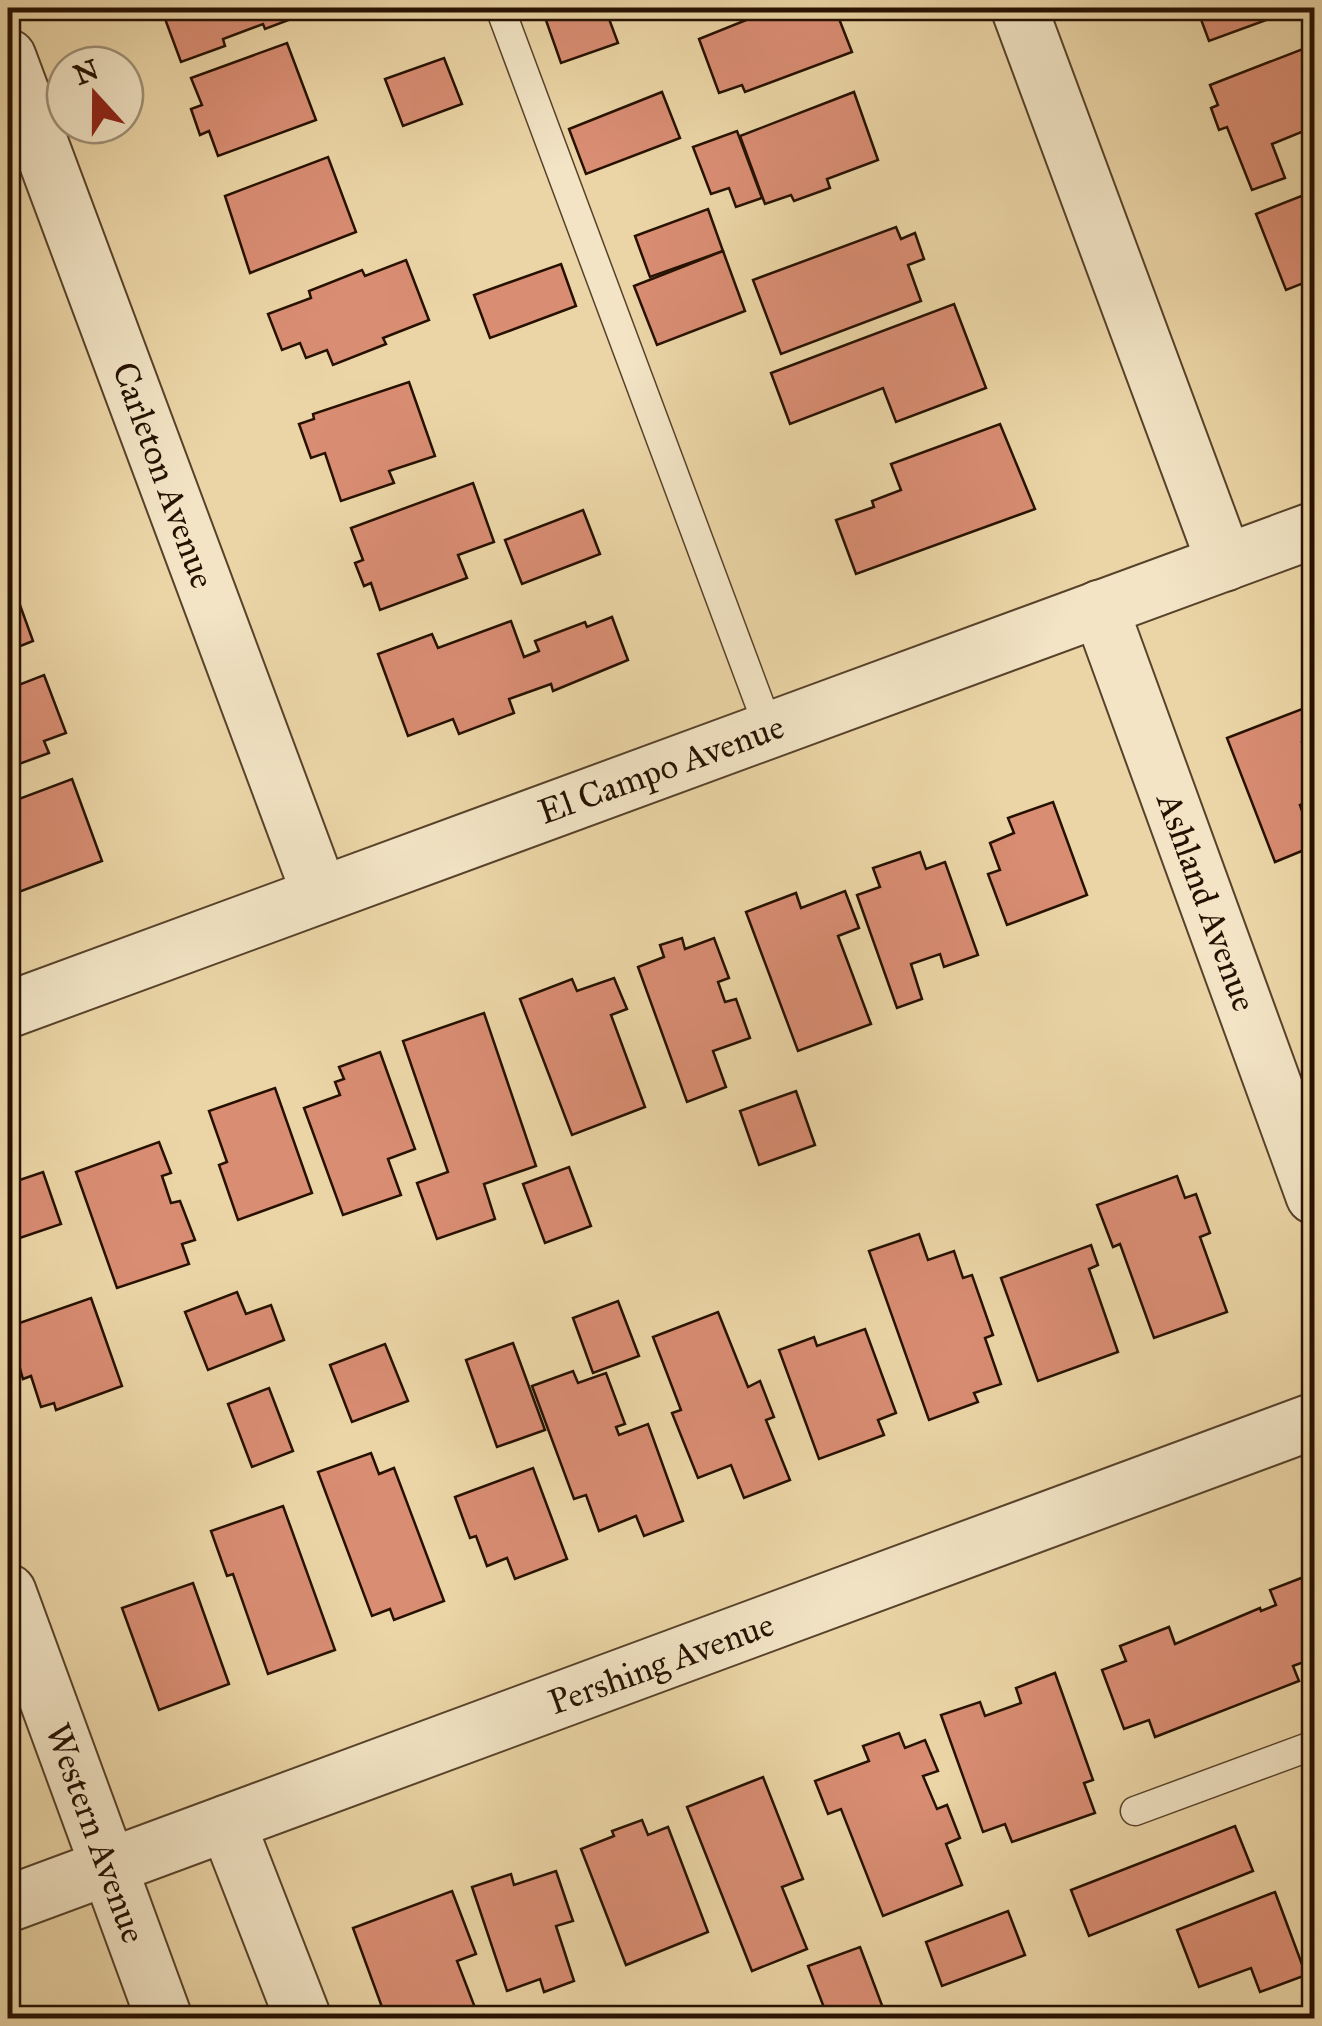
<svg xmlns="http://www.w3.org/2000/svg" width="1322" height="2026" font-family="'IM FELL Great Primer',serif">
<style>
.building{fill:#d98d73;stroke:#261101;stroke-width:2.5}
.lines{fill:none;stroke-linecap:round;stroke-linejoin:round}
.lane-casing{stroke:#57422a;stroke-width:31}
.street-casing{stroke:#57422a;stroke-width:59}
.lane{stroke:#f2e4c5;stroke-width:28}
.street{stroke:#f2e4c5;stroke-width:55}
.labels{text-anchor:middle;stroke-width:8;stroke-linejoin:round;paint-order:stroke}
.street-label{font-size:35px;fill:#261101;stroke:#f2e4c5}
</style>
<rect width="100%" height="100%" fill="#ebd5a6"/>
<filter id="stains"><feTurbulence type="fractalNoise" baseFrequency=".002" numOctaves="4"/><feColorMatrix values="0 0 0 0 .2 0 0 0 0 .09 0 0 0 0 .02 0 0 0 .5 -.17"/></filter>
<radialGradient id="worn" r=".72"><stop offset=".6" stop-color="#630" stop-opacity="0"/><stop offset="1" stop-color="#630" stop-opacity=".3"/></radialGradient>
<!-- building -->
<g class="building">
<path d="M161 8H296L299 16 265 29 263 24 223 39 225 46 181 62Z"/>
<path d="M546 8H605L618 43 561 63 542 9Z"/>
<path d="M776 8H818L821 17 836 11 852 52 745 92 742 85 719 93 699 39Z"/>
<path d="M1183 8H1299L1209 41 1199 14 1188 19Z"/>
<path d="M287 43 316 120 218 156 209 131 200 135 191 109 202 105 191 78Z"/>
<path d="M1308 47 1311 53 1314 51V127L1272 144 1285 178 1252 190 1227 127 1219 130 1211 108 1218 105 1210 85Z"/>
<path d="M444 58 462 104 403 126 385 79Z"/>
<path d="M662 92 680 138 586 174 569 129Z"/>
<path d="M854 92 878 160 827 179 830 188 794 201 791 195 765 204 740 136Z"/>
<path d="M737 131 762 198 736 207 729 188 711 194 693 147Z"/>
<path d="M328 157 356 232 250 273 225 196Z"/>
<path d="M1314 191V279L1286 290 1256 214Z"/>
<path d="M708 209 723 251 650 277 635 236Z"/>
<path d="M896 227 901 239 915 233 924 259 908 265 921 301 781 354 753 280Z"/>
<path d="M723 251 745 311 657 345 634 286Z"/>
<path d="M406 260 429 320 383 338 386 344 333 365 327 350 306 358 300 343 282 350 268 314 311 298 309 291 362 270 365 276Z"/>
<path d="M561 264 576 306 490 338 474 295Z"/>
<path d="M954 304 986 388 896 422 883 388 790 424 771 373Z"/>
<path d="M1314 333V364L1304 337Z"/>
<path d="M409 382 435 456 389 471 394 483 341 501 325 453 311 458 299 424 314 419 313 414Z"/>
<path d="M1000 424 1035 509 856 574 836 520 874 507 872 501 901 490 891 464Z"/>
<path d="M473 483 494 542 458 555 467 578 380 610 371 583 364 586 355 563 363 560 351 528Z"/>
<path d="M583 510 600 554 522 584 505 540Z"/>
<path d="M8 572 33 641 8 651Z"/>
<path d="M612 617 628 660 553 691 551 684 509 699 514 713 459 734 453 719 408 736 378 654 432 634 438 648 511 621 524 657 539 651 535 641 585 622 587 627Z"/>
<path d="M44 675 66 733 44 741 49 753 8 768V689Z"/>
<path d="M1302 709 1313 737 1302 742 1314 775V800L1300 805 1314 846 1275 862 1227 738Z"/>
<path d="M72 779 102 861 8 896V803Z"/>
<path d="M1053 802 1087 895 1007 925 988 874 1000 870 990 843 1014 833 1008 818Z"/>
<path d="M920 852 926 869 945 862 978 955 944 967 940 954 911 964 922 999 897 1008 857 895 880 887 873 868Z"/>
<path d="M845 891 859 928 838 936 871 1024 798 1051 746 912 796 893 801 908Z"/>
<path d="M682 938 685 949 714 938 729 978 718 982 725 1002 736 999 750 1038 713 1051 726 1087 687 1102 638 967 664 957 660 945Z"/>
<path d="M614 978 627 1009 611 1015 645 1107 572 1135 520 999 572 979 577 991Z"/>
<path d="M484 1013 536 1166 484 1184 495 1219 437 1239 417 1183 448 1172 403 1041Z"/>
<path d="M380 1052 415 1149 388 1159 401 1195 343 1215 304 1108 340 1095 335 1082 344 1079 339 1067Z"/>
<path d="M275 1088 312 1193 238 1220 219 1165 227 1162 209 1111Z"/>
<path d="M796 1091 815 1145 759 1165 740 1111Z"/>
<path d="M159 1142 171 1173 162 1176 171 1203 180 1201 195 1240 182 1244 189 1264 117 1288 76 1172Z"/>
<path d="M569 1167 591 1226 545 1243 523 1184Z"/>
<path d="M43 1172 61 1224 8 1242V1184Z"/>
<path d="M1177 1176 1185 1198 1196 1194 1210 1233 1200 1237 1227 1312 1154 1338 1120 1244 1113 1247 1097 1205Z"/>
<path d="M919 1234 928 1260 954 1251 963 1278 972 1275 993 1335 985 1338 1001 1384 974 1393 978 1402 929 1420 869 1251Z"/>
<path d="M1091 1245 1098 1265 1089 1269 1118 1352 1038 1381 1001 1278Z"/>
<path d="M237 1292 246 1314 271 1305 284 1340 208 1370 185 1312Z"/>
<path d="M91 1298 122 1386 56 1410 54 1403 41 1407 31 1376 23 1379 8 1327Z"/>
<path d="M618 1301 639 1356 593 1373 573 1318Z"/>
<path d="M718 1312 748 1387 760 1381 774 1417 766 1420 790 1480 744 1498 731 1465 698 1478 672 1413 681 1410 653 1337Z"/>
<path d="M865 1329 896 1413 878 1420 884 1435 819 1459 779 1350 814 1337 817 1346Z"/>
<path d="M513 1343 545 1430 497 1447 466 1360Z"/>
<path d="M385 1344 408 1401 352 1422 330 1365Z"/>
<path d="M573 1371 578 1383 606 1373 625 1424 616 1427 619 1435 648 1424 683 1521 644 1536 636 1516 599 1531 586 1495 574 1499 532 1386Z"/>
<path d="M269 1388 293 1451 252 1467 228 1404Z"/>
<path d="M371 1453 379 1474 394 1468 444 1601 394 1620 390 1609 372 1616 318 1472Z"/>
<path d="M533 1468 567 1559 515 1579 507 1558 487 1566 476 1536 470 1538 455 1497Z"/>
<path d="M283 1506 335 1650 268 1674 233 1574 227 1576 211 1531Z"/>
<path d="M1309 1575 1314 1589V1683L1306 1661 1293 1666 1299 1681 1155 1737 1149 1720 1124 1729 1102 1670 1126 1661 1120 1646 1169 1627 1175 1644 1260 1608 1261 1611 1276 1605 1270 1590Z"/>
<path d="M193 1583 229 1684 159 1710 122 1608Z"/>
<path d="M1055 1673 1093 1780 1084 1783 1095 1813 1012 1842 1005 1824 983 1832 941 1715 980 1702 985 1716 1021 1703 1016 1688Z"/>
<path d="M899 1733 905 1748 925 1740 938 1771 923 1776 937 1809 947 1805 960 1838 946 1844 962 1885 883 1916 841 1809 828 1814 815 1781 869 1761 863 1746Z"/>
<path d="M763 1777 803 1879 782 1887 807 1949 752 1971 687 1807Z"/>
<path d="M642 1820 648 1835 668 1827 708 1932 626 1965 581 1849 614 1836 612 1831Z"/>
<path d="M1235 1826 1253 1871 1089 1936 1071 1890Z"/>
<path d="M556 1871 573 1921 556 1926 574 1981 544 1992 540 1979 507 1991 472 1887 511 1874 514 1885Z"/>
<path d="M452 1891 476 1954 457 1961 479 2018H386L353 1928Z"/>
<path d="M1275 1892 1306 1975 1260 1992 1251 1968 1199 1987 1177 1930Z"/>
<path d="M1008 1911 1025 1955 942 1986 926 1942Z"/>
<path d="M860 1947 883 2008 856 2018H828L808 1966Z"/>
</g>
<g class="lines">
<defs>
<g id="lane">
<path d="M500 8 769 729"/>
<path d="M1135 1811 1314 1745"/>
</g>
<g id="street">
<path d="M1019 8 1225 563"/>
<path d="M8 57 320 894"/>
<path d="M1100 608 1314 1196"/>
<path d="M8 1010 1314 530"/>
<path d="M8 1592 164 2018"/>
<path d="M227 1823 303 2018"/>
<path d="M8 1904 1314 1421"/>
</g>
</defs>
<!-- lane casing -->
<use href="#lane" class="lane-casing"/>
<!-- street casing -->
<use href="#street" class="street-casing"/>
<!-- lane -->
<use href="#lane" class="lane"/>
<!-- street -->
<use href="#street" class="street"/>
</g>
<g class="labels">
<!-- street labels -->
<g class="street-label">
<text transform="translate(164 475) rotate(70)" y="12">Carleton Avenue</text>
<text transform="translate(661 769) rotate(-20)" y="12">El Campo Avenue</text>
<text transform="translate(1207 902) rotate(70)" y="12">Ashland Avenue</text>
<text transform="translate(661 1663) rotate(-20)" y="12">Pershing Avenue</text>
<text transform="translate(96 1833) rotate(70)" y="12">Western Avenue</text>
</g>
</g>
<!-- margin -->
<rect width="1322" height="2026" fill="none" stroke="#ebd5a6" stroke-width="40"/>
<rect x="10" y="10" width="1302" height="2006" fill="none" stroke="#261101" stroke-width="5"/>
<rect x="20" y="20" width="1282" height="1986" fill="none" stroke="#261101" stroke-width="2.5"/>
<!-- north arrow -->
<g transform="translate(95 95) rotate(339)"><circle r="48" fill="#f2e4c5" stroke="#a09077" stroke-width="2.5"/>
<path d="M0-8L18 38L0 25L-18 38Z" fill="#8f2418"/>
<text y="-15" font-size="28" font-weight="bold" text-anchor="middle" fill="#261101">N</text>
</g>
<rect width="100%" height="100%" filter="url(#stains)"/>
<rect width="100%" height="100%" fill="url(#worn)"/>
</svg>
